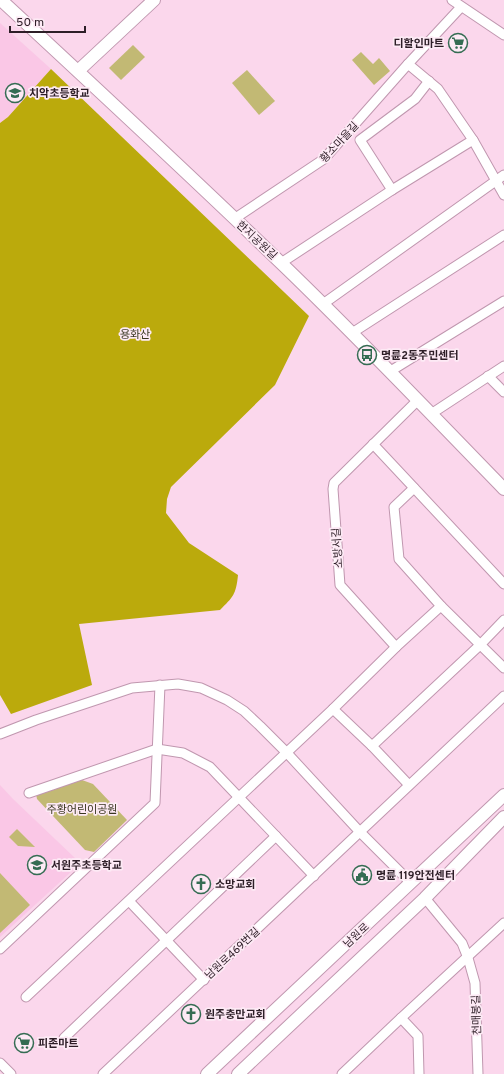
<svg xmlns="http://www.w3.org/2000/svg" width="504" height="1074" font-family="Overpass,'Noto Sans KR',sans-serif">
<style>
.built{fill:#fac7e6}
.green{fill:#c2b974}
.forest{fill:#bbaa0c}
.lines{fill:none;stroke-linecap:round;stroke-linejoin:round}
.street-casing{stroke:#c097af;stroke-width:11}
.secondary-casing{stroke:#c097af;stroke-width:14}
.street{stroke:#fff;stroke-width:9}
.secondary{stroke:#fff;stroke-width:12}
.labels{text-anchor:middle;stroke-width:3.5;stroke-linejoin:round;paint-order:stroke}
.poi-label{font-size:11px;font-weight:bold;fill:#2d1e27;stroke:#fdeaf5;text-anchor:start}
.street-label{font-size:11px;fill:#2d1e27;stroke:#fdeaf5}
.park-label{font-size:11px;fill:#393620;stroke:#fdeaf5}
</style>
<rect width="100%" height="100%" fill="#fbd7ec"/>
<!-- built -->
<g class="built">
<path d="M0 23 51 69 8 117 0 123Z"/>
<path d="M0 785 13 799 76 859 72 871 0 937Z"/>
</g>
<!-- green -->
<g class="green">
<path d="M133 45 145 57 121 80 109 68Z"/>
<path d="M361 52 373 64 379 58 390 71 374 85 352 60Z"/>
<path d="M247 70 275 101 259 115 232 83Z"/>
<path d="M82 780 93 784 127 820 94 852 85 850 37 799 36 794Z"/>
<path d="M17 829 35 847 18 846 9 837Z"/>
<path d="M0 873 30 905 0 933Z"/>
</g>
<!-- forest -->
<path class="forest" d="M51 69 309 316 275 385 171 487 167 499 166 513 189 543 238 575C236 595 233 597 220 610L79 624 92 685 11 714 0 695V123L8 117Z"/>
<g class="lines">
<defs>
<g id="street">
<path d="M452 0 504 35"/>
<path d="M408 64 461 7"/>
<path d="M392 190 360 140 415 99 429 81"/>
<path d="M234 219 324 159 408 64 438 89 473 140 504 195"/>
<path d="M281 263 392 190 473 140"/>
<path d="M323 304 504 175"/>
<path d="M352 333 504 235"/>
<path d="M389 372 504 301"/>
<path d="M488 376 504 392"/>
<path d="M431 414 504 366"/>
<path d="M373 444 504 584"/>
<path d="M414 488 394 507 399 559 441 606 504 668"/>
<path d="M396 647 340 585 333 489 334 483 418 400"/>
<path d="M333 709 372 746 409 785"/>
<path d="M0 734 36 720 132 688 178 684 201 688 227 700 244 711 260 726 287 753 359 831 411 883"/>
<path d="M372 746 480 645 504 620"/>
<path d="M29 793 157 749 183 753 210 767 314 876"/>
<path d="M425 898 462 943 468 958 475 983 478 1074"/>
<path d="M129 901 204 980"/>
<path d="M0 949 155 803 160 685"/>
<path d="M26 997 333 709 396 647 441 606"/>
<path d="M401 1018 504 923"/>
<path d="M64 1038 276 836"/>
<path d="M0 1063 11 1074"/>
<path d="M103 1074 504 696"/>
<path d="M342 1074 401 1018 418 1036 419 1074"/>
</g>
<g id="secondary">
<path d="M1 0C95 87 189 174 281 263 357 336 430 413 504 489"/>
<path d="M78 71 154 0"/>
<path d="M207 1074 504 795"/>
<path d="M238 1074 425 898 504 817"/>
</g>
</defs>
<!-- street casing -->
<use href="#street" class="street-casing"/>
<!-- secondary casing -->
<use href="#secondary" class="secondary-casing"/>
<!-- street -->
<use href="#street" class="street"/>
<!-- secondary -->
<use href="#secondary" class="secondary"/>
</g>
<!-- icons -->
<defs>
<symbol id="supermarket-ring" viewBox="-11 -11 22 22"><circle r="9.5" fill="#fdeaf5" stroke="#356c53" stroke-width="1.5"/><path d="M-6-5.5h2.5l.6 2H6L4.5 2H-2.5L-4.4-4H-6ZM-1.5 3.2a1.3 1.3 0 1 0 .1 0ZM3 3.2a1.3 1.3 0 1 0 .1 0Z" fill="#356c53"/></symbol>
<symbol id="school-ring" viewBox="-11 -11 22 22"><circle r="9.5" fill="#fdeaf5" stroke="#356c53" stroke-width="1.5"/><path d="M0-5L7-2L0 1L-7-2ZM-4 1L0 2.5L4 1V4Q0 6-4 4Z" fill="#356c53"/></symbol>
<symbol id="bus-ring" viewBox="-11 -11 22 22"><circle r="9.5" fill="#fdeaf5" stroke="#356c53" stroke-width="1.5"/><path d="M-5-6H5V4H4V6H2V4H-2V6H-4V4H-5ZM-3.5-4V0h7V-4ZM-3.5 1.2v1.5H-2V1.2ZM2 1.2v1.5H3.5V1.2Z" fill="#356c53"/></symbol>
<symbol id="civic-ring" viewBox="-11 -11 22 22"><circle r="9.5" fill="#fdeaf5" stroke="#356c53" stroke-width="1.5"/><path d="M-.6-6.5H3V-4.5H.6V-3L4-1V1h2V6H-6V1h2V-1L-.6-3ZM-1.2 2.5V6h2.4V2.5Z" fill="#356c53"/></symbol>
<symbol id="church-ring" viewBox="-11 -11 22 22"><circle r="9.5" fill="#fdeaf5" stroke="#356c53" stroke-width="1.5"/><path d="M-1.2-6h2.4v3.5h3.3v2.4h-3.3V6h-2.4V-.1h-3.3v-2.4h3.3Z" fill="#356c53"/></symbol>
</defs>
<g fill-rule="evenodd">
<use href="#supermarket-ring" x="447" y="32" width="22" height="22"/>
<use href="#school-ring" x="4" y="82" width="22" height="22"/>
<use href="#bus-ring" x="356" y="344" width="22" height="22"/>
<use href="#school-ring" x="26" y="854" width="22" height="22"/>
<use href="#civic-ring" x="351" y="864" width="22" height="22"/>
<use href="#church-ring" x="190" y="873" width="22" height="22"/>
<use href="#church-ring" x="180" y="1003" width="22" height="22"/>
<use href="#supermarket-ring" x="13" y="1032" width="22" height="22"/>
</g>
<g class="labels">
<!-- poi labels -->
<g class="poi-label">
<text x="444" y="47" text-anchor="end">디할인마트</text>
<text x="29" y="97">치악초등학교</text>
<text x="381" y="359">명륜2동주민센터</text>
<text x="51" y="869">서원주초등학교</text>
<text x="376" y="879">명륜 119안전센터</text>
<text x="215" y="888">소망교회</text>
<text x="205" y="1018">원주충만교회</text>
<text x="38" y="1047">피존마트</text>
</g>
<!-- street labels -->
<g class="street-label">
<text transform="translate(339 142) rotate(-47)" y="4">황소마을길</text>
<text transform="translate(257 240) rotate(43)" y="4">한지공원길</text>
<text transform="translate(337 548) rotate(-94)" y="4">소방서길</text>
<text transform="translate(356 935) rotate(-43)" y="4">남원로</text>
<text transform="translate(232 953) rotate(-43)" y="4">남원로469번길</text>
<text transform="translate(476 1015) rotate(-92)" y="4">천매봉길</text>
</g>
<!-- park labels -->
<g class="park-label">
<text x="135" y="338">용화산</text>
<text x="82" y="813">주황어린이공원</text>
</g>
</g>
<!-- scale -->
<path d="M10 26v6h75v-6" fill="none" stroke="#2d1e27" stroke-width="2"/>
<text x="16" y="26" font-size="12" fill="#2d1e27" stroke="#fdeaf5" stroke-width="3" paint-order="stroke">50 m</text>
</svg>
